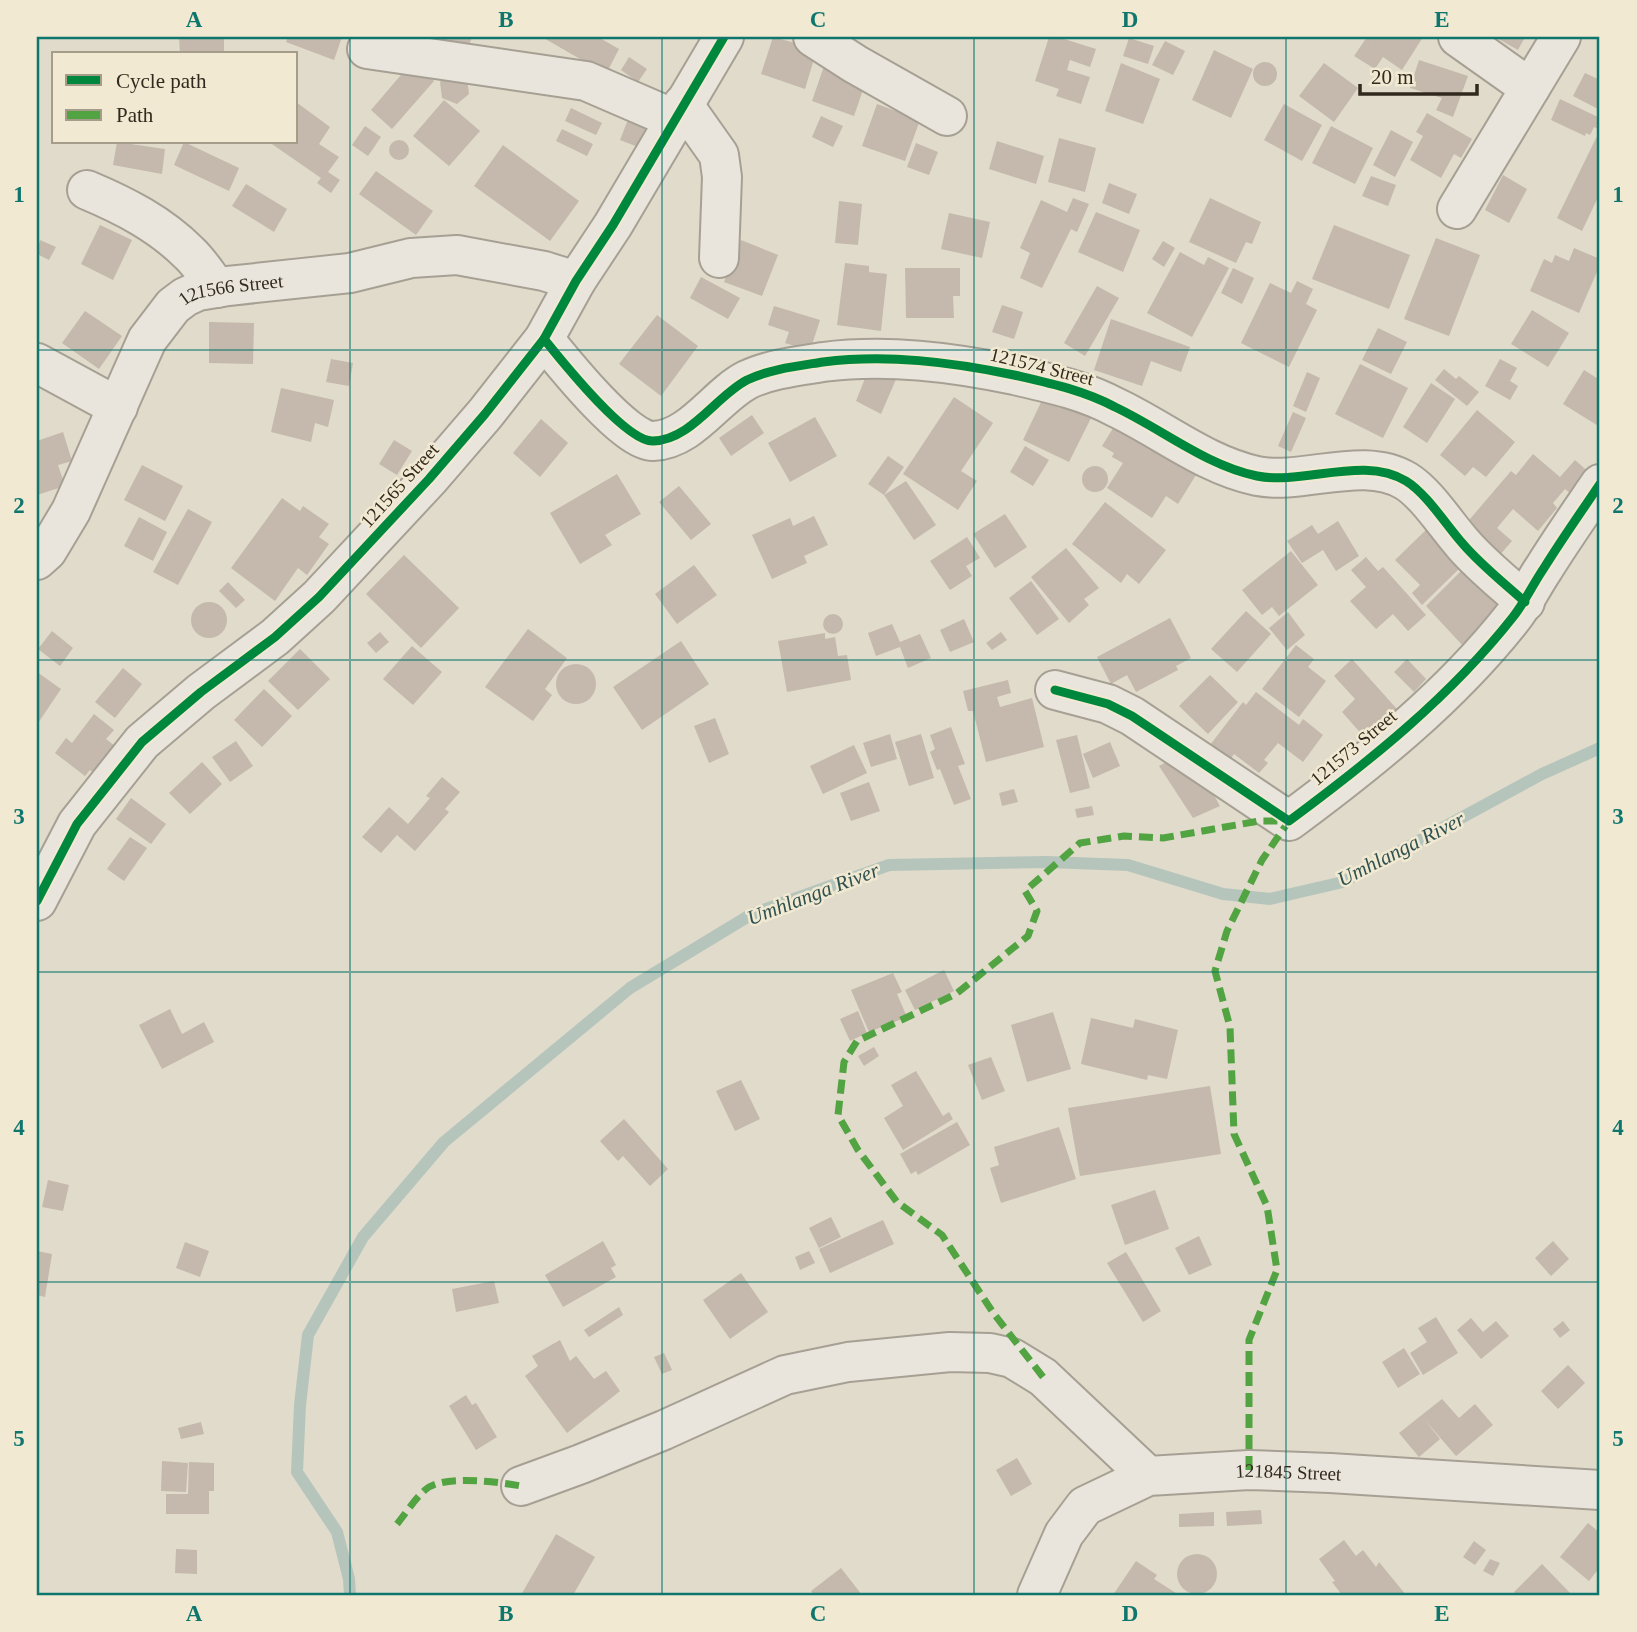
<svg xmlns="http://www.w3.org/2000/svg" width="1637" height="1632" font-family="'Times New Roman',serif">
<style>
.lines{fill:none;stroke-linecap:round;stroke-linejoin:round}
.stream{stroke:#b6c5bc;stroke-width:12}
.building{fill:#c4b9ac}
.minor-casing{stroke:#a6a094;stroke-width:42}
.minor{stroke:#eae5dc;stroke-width:38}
.quiet{stroke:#52a341;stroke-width:7;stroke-dasharray:14 7;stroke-linecap:butt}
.cycleway-casing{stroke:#f1e9d1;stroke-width:13}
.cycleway{stroke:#00873e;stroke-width:9}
.grid{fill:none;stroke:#0f766e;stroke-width:2;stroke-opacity:0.55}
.labels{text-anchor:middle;stroke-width:5;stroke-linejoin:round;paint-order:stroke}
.street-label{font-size:19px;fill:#32291e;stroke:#f1e9d1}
.water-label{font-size:21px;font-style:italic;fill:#2f5150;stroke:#f1e9d1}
.neatline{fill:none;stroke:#0f766e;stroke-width:2.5}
.grid-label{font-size:23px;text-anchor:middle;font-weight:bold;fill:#0f766e}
</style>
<rect width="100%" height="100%" fill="#e1dbcb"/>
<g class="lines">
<!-- stream -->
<path class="stream" d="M350 1595 349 1579 337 1532 297 1472 300 1405 308 1335 363 1237 444 1142 630 988 752 914 889 865 1047 862 1128 865 1223 894 1270 899 1343 882 1542 774 1600 748"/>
</g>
<!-- building -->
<g class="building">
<path d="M179 37H224V54H180Z"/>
<path d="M288 37H342L334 60 286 42Z"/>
<path d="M431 37H472L467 51Z"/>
<path d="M542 37H598L619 49 606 74Z"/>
<path d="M773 37 817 49 805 89 761 74Z"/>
<path d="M1049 37H1058L1096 49 1090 67 1070 60 1067 70 1090 77 1081 104 1056 96 1059 89 1035 81Z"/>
<path d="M1367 37H1423L1402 70 1383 57 1375 69 1354 56Z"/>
<path d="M1495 37H1525L1518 50Z"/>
<path d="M1129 38 1154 46 1148 64 1123 56Z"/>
<path d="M1165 41 1185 51 1173 75 1152 65Z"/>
<path d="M1214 50 1253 69 1231 118 1192 100Z"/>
<path d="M629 57 647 69 638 82 621 70Z"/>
<path d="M1419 60 1468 76 1453 117 1436 110 1442 98 1410 88Z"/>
<circle cx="1265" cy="74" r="12"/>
<path d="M412 62 434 81 392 129 371 110Z"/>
<path d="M1121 63 1160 79 1143 124 1105 111Z"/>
<path d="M1324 63 1358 88 1334 122 1299 96Z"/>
<path d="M824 66 866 81 854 116 812 101Z"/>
<path d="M452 72 467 78 469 94 457 104 442 98 440 82Z"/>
<path d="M1585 73 1600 80V110L1573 96Z"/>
<path d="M1560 99 1600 118V193L1582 231 1557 218 1600 130 1594 127 1590 135 1586 133 1585 136 1551 120Z"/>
<path d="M444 100 480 131 449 166 413 136Z"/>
<path d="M296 102 330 127 319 144 339 157 328 172 340 180 331 193 317 183 321 178 269 142H296Z"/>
<path d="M877 104 920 120 905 161 862 146Z"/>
<path d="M1284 104 1322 125 1302 161 1264 140Z"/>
<path d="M571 108 602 123 596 135 565 121Z"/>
<path d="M631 112 649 119 638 147 620 140Z"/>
<path d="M1427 113 1472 139 1461 158 1454 154 1441 178 1410 160 1423 136 1416 132Z"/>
<path d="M821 116 843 126 833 147 812 137Z"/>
<path d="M365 126 381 137 368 156 352 145Z"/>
<path d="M1331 126 1373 148 1355 184 1312 163Z"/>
<path d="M562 129 593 144 587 156 556 141Z"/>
<path d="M1391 130 1413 142 1395 177 1373 165Z"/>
<path d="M1059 138 1096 148 1085 192 1048 182Z"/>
<circle cx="399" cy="150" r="10"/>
<path d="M997 141 1044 156 1036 184 989 169Z"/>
<path d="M117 142 165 149 162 174 113 165Z"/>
<path d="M184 142 239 168 229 191 174 165Z"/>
<path d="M916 143 938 152 929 175 907 167Z"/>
<path d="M503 145 579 201 550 241 474 186Z"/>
<path d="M376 171 433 211 416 235 359 194Z"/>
<path d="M1503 175 1527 189 1509 223 1485 210Z"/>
<path d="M1371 176 1396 185 1388 206 1362 196Z"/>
<path d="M1109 183 1137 194 1129 214 1102 203Z"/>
<path d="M246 184 287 209 274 232 232 206Z"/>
<path d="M1073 198 1089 204 1077 232 1071 229 1042 288 1020 278 1030 253 1020 248 1041 200 1067 212Z"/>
<path d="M1210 198 1261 222 1252 244 1246 242 1236 263 1189 242Z"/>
<path d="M839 201 862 204 858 245 835 243Z"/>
<path d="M1096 212 1140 230 1123 272 1078 252Z"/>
<path d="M949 213 990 222 982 258 941 249Z"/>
<path d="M100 225 132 240 113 280 81 264Z"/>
<path d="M1334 225 1410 255 1389 309 1312 279Z"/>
<path d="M1436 238 1480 255 1449 336 1404 319Z"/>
<path d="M40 240 56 247 49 260 37 254Z"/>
<path d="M741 240 778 255 762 296 724 282Z"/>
<path d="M1163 241 1175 248 1164 267 1152 259Z"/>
<path d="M1574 248 1600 259V265L1579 313 1530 291 1544 259 1552 263 1555 255 1569 261Z"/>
<path d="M1180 252 1204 265 1208 257 1229 268 1192 337 1147 313Z"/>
<path d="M845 263 869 266V272L887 274 881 331 837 325Z"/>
<path d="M905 268H960V296H953L954 318H906Z"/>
<path d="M1233 268 1254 278 1242 304 1221 293Z"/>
<path d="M701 277 740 298 728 319 690 298Z"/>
<path d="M1297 281 1313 289 1306 304 1317 310 1289 367 1241 343 1270 283 1291 293Z"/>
<path d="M1097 286 1119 298 1085 356 1064 343Z"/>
<path d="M1002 305 1023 312 1014 339 992 332Z"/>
<path d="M774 306 820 320 810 351 785 343 789 332 768 325Z"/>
<path d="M1532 310 1569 333 1548 367 1511 344Z"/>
<path d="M85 311 122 336 99 369 62 343Z"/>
<path d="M657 315 698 346 661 396 619 364Z"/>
<path d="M1111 319 1190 347 1181 372 1151 361 1142 386 1094 370Z"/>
<path d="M209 322 254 323 253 364 209 363Z"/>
<path d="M1378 328 1407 342 1391 374 1362 360Z"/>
<path d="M331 359 353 363 349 386 326 382Z"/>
<path d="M1500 359 1517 368 1510 381 1518 386 1510 400 1485 386Z"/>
<path d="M1360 364 1408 388 1383 438 1335 414Z"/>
<path d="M870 366 897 377 881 414 856 401Z"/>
<path d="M1444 369 1456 379 1459 376 1479 392 1467 406 1435 380Z"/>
<path d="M1584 370 1600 380V427L1563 404Z"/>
<path d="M1307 372 1320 378 1306 412 1293 406Z"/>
<path d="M1431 383 1455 399 1427 443 1403 427Z"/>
<path d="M281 388 334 400 328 427 315 423 311 442 271 432Z"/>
<path d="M1044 396 1093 414 1069 462 1023 440Z"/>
<path d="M954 397 993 423 961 471 977 481 958 510 903 474Z"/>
<path d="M1477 410 1515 442 1486 477 1473 467 1465 476 1440 455Z"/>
<path d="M1293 412 1306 418 1291 452 1278 446Z"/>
<path d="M752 415 764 433 731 456 719 438Z"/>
<path d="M815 417 837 456 790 482 768 443Z"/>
<path d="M1120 417 1139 439 1196 475 1178 504 1166 496 1152 518 1107 488 1123 463 1112 457 1114 453 1102 446Z"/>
<path d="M541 419 568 443 540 477 513 453Z"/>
<path d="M63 432 72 461 58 465 65 486 37 495V441Z"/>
<path d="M394 440 412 451 397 475 379 464Z"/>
<path d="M1025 446 1049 460 1033 486 1010 472Z"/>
<path d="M1533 454 1560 477 1575 460 1593 476 1575 497 1565 489 1553 503 1557 508 1538 531 1513 509 1497 528 1512 541 1499 556 1464 526 1511 471 1516 475Z"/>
<path d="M888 456 904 467 884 495 868 484Z"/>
<path d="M142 465 183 486 165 521 124 500Z"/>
<circle cx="1095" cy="479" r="13"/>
<path d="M617 474 641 514 605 535 612 545 580 564 550 513Z"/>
<path d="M906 481 936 525 914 540 884 495Z"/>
<path d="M679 486 711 524 691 540 659 502Z"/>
<path d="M282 498 300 511 303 506 329 524 319 537 329 544 307 575 298 568 275 601 231 568Z"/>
<path d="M1105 502 1166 550 1139 584 1127 574 1121 583 1072 544Z"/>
<path d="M188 509 212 522 178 585 153 572Z"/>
<path d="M1005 514 1027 547 995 568 973 534Z"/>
<path d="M814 516 828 545 804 556 807 563 772 579 752 535 790 518 793 526Z"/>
<path d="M139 517 167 532 153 561 124 546Z"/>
<path d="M1338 521 1359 556 1336 571 1323 550 1302 563 1287 541 1312 525 1318 534Z"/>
<path d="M1428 528 1463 565 1422 605 1412 593 1420 585 1395 560Z"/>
<path d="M967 537 980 558 966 566 972 576 950 590 930 561Z"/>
<path d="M1066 548 1099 588 1084 599 1089 605 1069 623 1031 577Z"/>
<path d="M1291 551 1318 585 1279 616 1272 607 1262 615 1242 590Z"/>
<path d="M404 555 459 608 421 648 366 594Z"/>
<path d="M1366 557 1378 571 1383 567 1426 615 1408 631 1393 614 1376 629 1350 601 1366 587 1351 570Z"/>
<path d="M694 565 717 595 677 624 655 594Z"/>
<path d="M1466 566 1505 607 1464 647 1426 606Z"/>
<path d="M1031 581 1059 619 1037 635 1009 598Z"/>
<path d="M228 582 245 600 236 608 219 591Z"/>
<circle cx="209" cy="620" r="18"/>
<path d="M1246 611 1271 634 1237 672 1211 649Z"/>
<path d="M1288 612 1305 635 1287 650 1269 628Z"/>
<circle cx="833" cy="624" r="10"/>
<path d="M1170 618 1191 658 1176 666 1178 670 1136 692 1127 675 1111 684 1097 657Z"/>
<path d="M964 619 974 642 950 652 940 630Z"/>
<path d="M892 624 900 642 920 634 931 658 908 668 900 647 876 656 868 633Z"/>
<path d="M528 629 567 658 545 689 552 695 533 721 485 687Z"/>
<path d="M52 631 73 648 60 666 38 649Z"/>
<path d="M380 632 389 642 376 653 367 643Z"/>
<path d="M1001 632 1007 640 992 650 986 643Z"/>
<path d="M825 633V639L835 637 838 656 847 655 851 680 787 692 778 641Z"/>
<path d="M681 641 709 684 642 730 613 687Z"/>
<path d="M1296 645 1314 659 1308 667 1326 681 1299 717 1262 689Z"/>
<path d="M412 646 442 672 413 705 383 679Z"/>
<path d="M300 649 330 679 298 710 268 681Z"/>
<path d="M1352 659 1405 718 1373 747 1342 712 1355 699 1334 676Z"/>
<path d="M1407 659 1426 679 1414 692 1394 672Z"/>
<circle cx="576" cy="684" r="20"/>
<path d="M123 668 142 684 115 718 95 702Z"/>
<path d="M37 672 61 689 38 723 37 722Z"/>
<path d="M1210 675 1238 702 1208 734 1179 706Z"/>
<path d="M1008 680 1011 693 997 697 1000 707 1032 698 1044 747 986 762 973 711H968L963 691Z"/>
<path d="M264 689 292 716 262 747 234 720Z"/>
<path d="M1256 692 1299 725 1303 719 1323 735 1303 762 1278 743 1264 760 1268 763 1259 773 1234 754 1230 760 1210 745 1243 702 1246 705Z"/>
<path d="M94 714 114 730 106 739 115 746 94 773 90 770 85 776 55 753 66 738 72 743Z"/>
<path d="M715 718 729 754 709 763 694 726Z"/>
<path d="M951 727 965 764 958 766 971 799 954 805 940 769 937 770 930 752 935 749 930 735Z"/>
<path d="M890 734 897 759 871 767 863 743Z"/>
<path d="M921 734 934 778 909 786 895 742Z"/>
<path d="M1077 735 1090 788 1070 793 1056 740Z"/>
<path d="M236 741 253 766 230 782 212 757Z"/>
<path d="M1110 742 1120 766 1093 778 1083 754Z"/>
<path d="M854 745 867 773 823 794 810 766Z"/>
<path d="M1181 754 1200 770 1220 806 1193 818 1159 766Z"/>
<path d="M202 762 222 784 190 814 169 793Z"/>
<path d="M442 777 460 792 445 809 449 812 415 851 397 835 381 853 362 837 389 807 408 824 430 798 426 796Z"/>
<path d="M869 782 880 811 851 821 840 793Z"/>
<path d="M1014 789 1018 802 1002 806 999 793Z"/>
<path d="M131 798 166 824 151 844 116 819Z"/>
<path d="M1092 806 1094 815 1077 818 1075 809Z"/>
<path d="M130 837 147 848 124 881 107 869Z"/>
<path d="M944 970 954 991 915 1010 905 990Z"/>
<path d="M893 973 902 992 897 994 907 1017 869 1032 851 990Z"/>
<path d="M170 1009 182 1034 204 1022 214 1042 162 1069 139 1025Z"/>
<path d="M858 1011 867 1033 850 1041 840 1019Z"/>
<path d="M1053 1012 1071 1069 1027 1082 1011 1025Z"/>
<path d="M1091 1018 1133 1028 1135 1019 1178 1030 1167 1079 1148 1075 1147 1080 1081 1064Z"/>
<path d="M874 1047 879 1056 864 1066 858 1056Z"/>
<path d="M991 1057 1005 1091 982 1100 968 1065Z"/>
<path d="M916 1071 943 1116 949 1112 953 1119 903 1150 884 1118 903 1106 891 1085Z"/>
<path d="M741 1080 760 1119 735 1131 716 1091Z"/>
<path d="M1210 1086 1221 1154 1080 1176 1068 1108Z"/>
<path d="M624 1119 668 1169 650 1186 623 1156 618 1161 600 1141Z"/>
<path d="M957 1122 970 1145 918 1175 916 1171 911 1174 900 1154Z"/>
<path d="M1059 1127 1076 1179 1001 1203 990 1168 999 1165 994 1147Z"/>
<path d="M48 1180 69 1185 63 1211 42 1207Z"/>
<path d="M1155 1190 1169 1229 1125 1245 1111 1205Z"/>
<path d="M831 1217 841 1237 819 1248 809 1228Z"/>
<path d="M883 1220 894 1244 830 1273 819 1249Z"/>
<path d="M1199 1236 1212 1265 1189 1275 1175 1248Z"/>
<path d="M603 1241 616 1265 611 1268 616 1277 563 1307 545 1275Z"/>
<path d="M1553 1241 1569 1259 1551 1276 1535 1258Z"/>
<path d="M185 1242 209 1251 200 1277 176 1268Z"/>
<path d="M37 1251 52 1254 45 1297 37 1295Z"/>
<path d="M809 1251 815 1263 800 1270 795 1257Z"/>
<path d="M1126 1252 1161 1311 1143 1322 1107 1263Z"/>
<path d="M741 1273 768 1312 730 1339 703 1300Z"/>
<path d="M494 1281 499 1303 456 1312 452 1289Z"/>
<path d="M619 1307 623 1315 589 1337 584 1330Z"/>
<path d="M1436 1317 1458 1353 1423 1375 1410 1353 1427 1342 1418 1328Z"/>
<path d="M1471 1318 1483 1332 1496 1321 1509 1336 1481 1359 1457 1330Z"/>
<path d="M1563 1321 1570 1330 1560 1338 1553 1329Z"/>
<path d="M560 1340 570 1361 576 1356 594 1379 606 1371 620 1391 567 1433 525 1376 538 1366 532 1356Z"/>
<path d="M1404 1348 1420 1374 1398 1388 1382 1362Z"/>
<path d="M664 1353 672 1370 662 1374 654 1357Z"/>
<path d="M1568 1365 1585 1383 1558 1409 1541 1391Z"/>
<path d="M466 1395 472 1405 476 1403 497 1437 476 1450 449 1406Z"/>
<path d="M1442 1399 1459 1418 1475 1404 1493 1425 1456 1456 1424 1419 1440 1439 1419 1457 1399 1433Z"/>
<path d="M201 1422 204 1434 181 1439 178 1428Z"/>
<path d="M1017 1458 1032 1484 1011 1496 996 1470Z"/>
<path d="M162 1461 188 1463 186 1492 161 1491Z"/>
<path d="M189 1462 214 1463V1491H209V1514H166V1494H188Z"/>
<path d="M1261 1510 1262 1524 1227 1526 1226 1512Z"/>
<path d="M1214 1512V1526L1179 1527V1514Z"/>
<path d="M1588 1523 1600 1533V1567L1589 1581 1560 1557Z"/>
<path d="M556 1534 595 1557 573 1595H521Z"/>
<path d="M1344 1540 1356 1556 1363 1550 1376 1567 1379 1562 1406 1595H1342L1332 1582 1335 1581 1319 1559Z"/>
<path d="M1474 1541 1486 1550 1475 1565 1463 1557Z"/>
<path d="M176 1549 197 1550V1574L175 1573Z"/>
<circle cx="1197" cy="1574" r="20"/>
<path d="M1490 1559 1500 1563 1493 1576 1483 1571Z"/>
<path d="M1136 1561 1157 1575 1154 1579 1179 1595H1113Z"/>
<path d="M1542 1564 1572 1595H1517L1514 1592Z"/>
<path d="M841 1568 862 1595H814L811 1591Z"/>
</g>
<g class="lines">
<defs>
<g id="minor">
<path d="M813 37 855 64 947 116"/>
<path d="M1458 37 1530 88"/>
<path d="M367 49 586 81 674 119"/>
<path d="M683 104 719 155 722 177 719 258"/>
<path d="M87 190C125 206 160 224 189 253 200 263 208 277 217 288"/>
<path d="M1457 209 1561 37"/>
<path d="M544 339C561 360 626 442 653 441 691 440 716 396 747 380 770 369 798 366 823 362 887 354 951 362 1014 375 1049 383 1083 390 1115 407 1162 429 1205 465 1257 476 1304 485 1364 455 1406 481 1427 494 1446 525 1463 544 1481 565 1504 583 1525 602"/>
<path d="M37 363 118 407"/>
<path id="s1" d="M37 560 47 551 71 511 147 340 173 306 185 297 198 291 228 286 350 273 411 258 457 255 544 271 576 281"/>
<path d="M1055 690 1108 704 1132 716 1289 821C1370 761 1450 697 1513 617 1525 602 1533 584 1544 568 1562 539 1581 512 1600 484"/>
<path d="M37 901 77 824 142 742 201 692 275 637 319 597 429 479 485 414 544 339 576 281 613 225 724 37"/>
<path d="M521 1486 581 1464 664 1430 785 1375 848 1362 950 1352 990 1353 1012 1358 1043 1377 1148 1476"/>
<path id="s2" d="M1037 1595 1064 1534 1085 1506 1148 1476 1249 1470 1330 1473 1600 1490"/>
</g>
</defs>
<!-- minor casing -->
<use href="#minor" class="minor-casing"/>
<!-- minor -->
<use href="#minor" class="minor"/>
<!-- quiet -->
<g class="quiet">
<path d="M1043 1377 994 1314 942 1235 897 1202 858 1150 838 1115 844 1062 857 1041 956 994 1028 936 1037 911 1025 891 1080 843 1124 836 1163 838 1259 821H1285"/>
<path d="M1249 1470V1340L1277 1270 1267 1206 1234 1134 1230 1027 1215 971 1227 931 1262 860 1289 821"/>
<path d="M397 1524C406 1513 414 1500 425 1490 442 1474 499 1482 521 1486"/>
</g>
<defs>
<g id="cycleway">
<path d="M544 339C561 360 626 442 653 441 691 440 716 396 747 380 770 369 798 366 823 362 887 354 951 362 1014 375 1049 383 1083 390 1115 407 1162 429 1205 465 1257 476 1304 485 1364 455 1406 481 1427 494 1446 525 1463 544 1481 565 1504 583 1525 602"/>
<path d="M1055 690 1108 704 1132 716 1289 821C1370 761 1450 697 1513 617 1525 602 1533 584 1544 568 1562 539 1581 512 1600 484"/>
<path d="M37 901 77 824 142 742 201 692 275 637 319 597 429 479 485 414 544 339 576 281 613 225 724 37"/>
</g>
</defs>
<!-- cycleway casing -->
<use href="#cycleway" class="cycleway-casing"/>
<!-- cycleway -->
<use href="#cycleway" class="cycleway"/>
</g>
<!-- grid -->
<path class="grid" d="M350 37V1595M662 37V1595M974 37V1595M1286 37V1595M37 350H1600M37 660H1600M37 972H1600M37 1282H1600"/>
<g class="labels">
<!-- street labels -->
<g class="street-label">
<text dy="7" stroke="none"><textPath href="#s1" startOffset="352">121566 Street</textPath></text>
<text transform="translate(1042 366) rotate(14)" y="7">121574 Street</text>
<text transform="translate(399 485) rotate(-48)" y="7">121565 Street</text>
<text transform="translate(1353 747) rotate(-40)" y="7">121573 Street</text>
<text dy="7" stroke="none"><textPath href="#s2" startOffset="312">121845 Street</textPath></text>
</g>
<!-- water labels -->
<g class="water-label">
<text transform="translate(1401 849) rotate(-27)" y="7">Umhlanga River</text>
<text transform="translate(813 894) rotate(-21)" y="7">Umhlanga River</text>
</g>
</g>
<!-- border -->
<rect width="1637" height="1632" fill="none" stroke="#f1e9d1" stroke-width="77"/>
<!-- legend -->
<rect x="52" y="52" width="245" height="91" fill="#f1e9d1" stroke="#a59c89" stroke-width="2"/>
<rect x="66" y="75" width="35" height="10" fill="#00873e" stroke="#a59c89" stroke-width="2"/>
<text x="116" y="88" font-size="21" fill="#32291e">Cycle path</text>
<rect x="66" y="110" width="35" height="10" fill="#52a341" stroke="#a59c89" stroke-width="2"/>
<text x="116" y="122" font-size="21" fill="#32291e">Path</text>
<!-- scale -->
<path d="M1360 84v10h117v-10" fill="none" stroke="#32291e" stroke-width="3.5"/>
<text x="1371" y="84" font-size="21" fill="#32291e" stroke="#f1e9d1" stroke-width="5" paint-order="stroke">20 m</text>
<rect x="38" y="38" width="1560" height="1556" class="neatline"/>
<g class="grid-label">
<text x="194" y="27">A</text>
<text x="506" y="27">B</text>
<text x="818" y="27">C</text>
<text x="1130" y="27">D</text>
<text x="1442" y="27">E</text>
<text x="19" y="202">1</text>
<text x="1618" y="202">1</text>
<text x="19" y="513">2</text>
<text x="1618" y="513">2</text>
<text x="19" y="824">3</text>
<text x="1618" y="824">3</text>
<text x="19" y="1135">4</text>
<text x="1618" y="1135">4</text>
<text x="19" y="1446">5</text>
<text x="1618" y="1446">5</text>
<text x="194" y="1621">A</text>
<text x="506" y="1621">B</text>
<text x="818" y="1621">C</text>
<text x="1130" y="1621">D</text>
<text x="1442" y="1621">E</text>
</g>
</svg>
